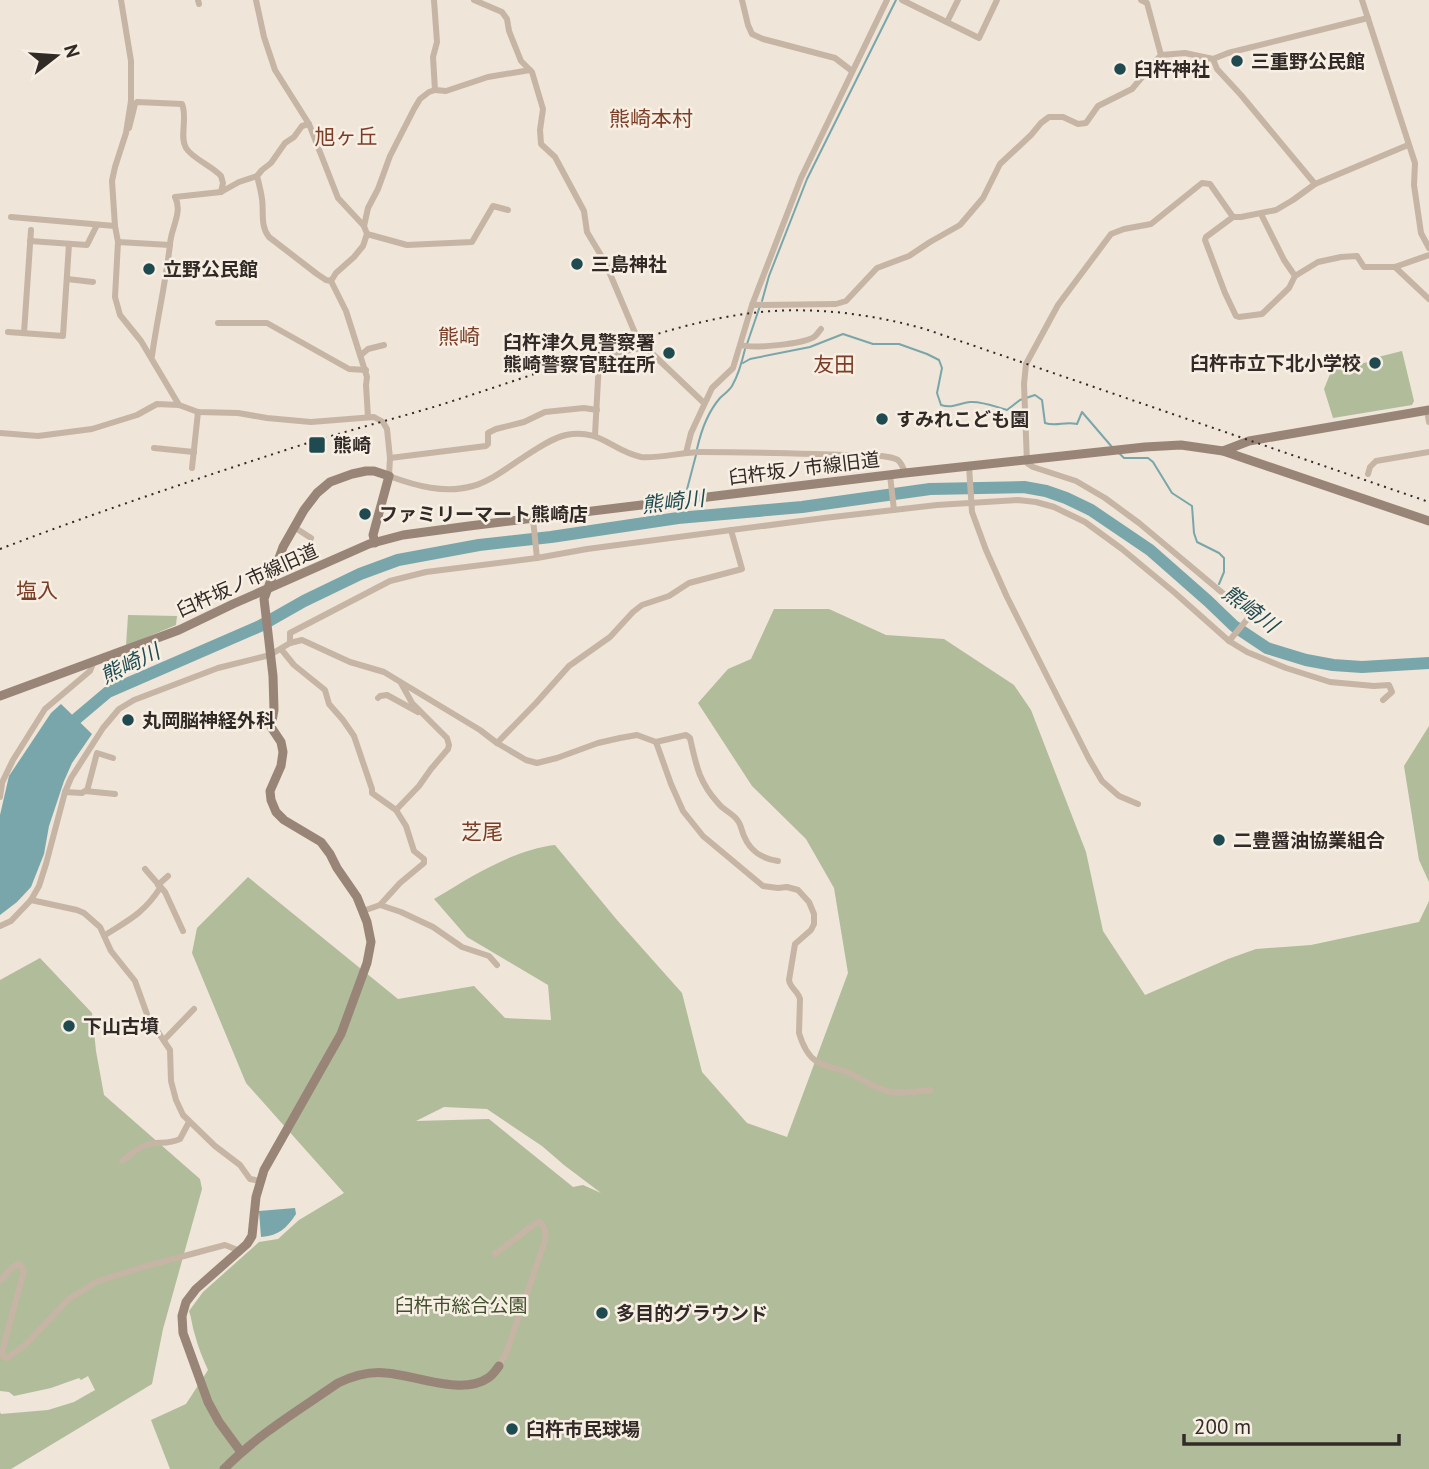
<svg xmlns="http://www.w3.org/2000/svg" width="1429" height="1469" font-family="'PT Sans','Noto Sans JP',sans-serif">
<style>
.green{fill:#b0bc9a;fill-rule:evenodd}
.water{fill:#79a6aa}
.lines{fill:none;stroke-linecap:round;stroke-linejoin:round}
.stream{stroke:#79a6aa;stroke-width:2}
.river{stroke:#79a6aa;stroke-width:12}
.street{stroke:#c6b5a5;stroke-width:6}
.secondary{stroke:#998577;stroke-width:9}
.rail{stroke:#322a26;stroke-width:2;stroke-dasharray:2 5;stroke-linecap:butt}
.poi-dot{fill:#1f4b50;stroke:#f7efe4;stroke-width:2.5}
.labels{text-anchor:middle;stroke-width:5;stroke-linejoin:round;paint-order:stroke}
.poi-label{font-size:19px;font-weight:bold;fill:#322a26;stroke:#f7efe4;text-anchor:start}
.street-label{font-size:19px;fill:#322a26;stroke:#f7efe4}
.park-label{font-size:19px;fill:#404f2c;stroke:#f7efe4}
.neighbourhood-label{font-size:21px;fill:#7b3d25;stroke:#f7efe4}
.water-label{font-size:21px;font-style:italic;fill:#1f4b50;stroke:#f7efe4}
</style>
<rect width="100%" height="100%" fill="#efe5d8"/>
<!-- green -->
<g class="green">
<path d="M1402 351 1414 401 1412 405 1333 418 1324 389 1332 369 1374 361V358Z"/>
<path d="M774 609H829L886 635 944 639 1014 685 1031 710 1086 852 1103 931 1145 995 1228 959 1256 949 1311 945 1419 922 1429 901V1469H170L151 1420 186 1404 208 1370C203 1359 198 1347 195 1335 192 1327 192 1319 189 1311L203 1292 259 1242 278 1239 299 1220 344 1193 246 1083 192 953 197 928 248 877 398 999 474 986 505 1018 551 1020 548 985 467 937 434 899C471 877 512 850 555 845L617 920 682 993 702 1072 747 1123 787 1137 848 973 834 888 806 839 752 786 698 703 728 669 751 659ZM444 1107 487 1109 542 1146 564 1165 601 1193 583 1185 573 1187 489 1119 416 1121Z"/>
<path d="M128 615 177 616 176 625 126 646Z"/>
<path d="M1429 726V882L1419 860 1404 766Z"/>
<path d="M40 958 92 1013 96 1051 104 1095 200 1179 202 1189 163 1329 152 1384 11 1469H0V1412L1 1414 48 1410 74 1402 95 1390 88 1376 81 1380 79 1378 51 1388 14 1396 9 1392 0 1391V980Z"/>
</g>
<!-- water -->
<g class="water">
<path d="M61 704 92 734 72 763 64 781 49 826 44 854 31 887 17 902 0 915V815L9 776 51 713Z"/>
<path d="M295 1208 296 1214C287 1228 278 1236 261 1237L259 1211Z"/>
</g>
<g class="lines">
<!-- stream -->
<g class="stream">
<path d="M762 301 769 276 807 179 896 0"/>
<path d="M747 344 760 306"/>
<path d="M743 363 750 359 810 347 843 334 873 344H899L927 354 939 360 942 368 937 393 941 405C953 409 959 403 970 402 982 401 996 407 1007 410L1020 400 1035 395 1042 400 1045 423C1057 427 1064 421 1077 424L1082 412 1112 447"/>
<path d="M697 449C701 431 707 413 720 398 724 394 729 391 732 386 739 374 742 362 745 349"/>
<path d="M1119 453 1124 458H1148L1153 462 1172 493 1192 506 1194 533 1197 542 1219 553 1224 558V572L1219 584"/>
<path d="M685 497 696 455"/>
<path d="M678 518 682 505"/>
</g>
<!-- river -->
<path class="river" d="M65 731 76 719 108 692 260 626 304 601 360 574 398 560 479 545 551 537 678 518 802 507 930 489 1024 487 1046 491 1066 498 1091 510 1150 550 1208 601 1234 626 1267 648 1306 660 1333 665 1362 667 1429 663"/>
<!-- street -->
<g class="street">
<path d="M121 0 131 61V101L126 133 115 167 112 181 115 226 118 242 115 297 120 315 141 341 179 405"/>
<path d="M198 0 199 4"/>
<path d="M256 0 264 37 275 70 309 124 338 198 364 226"/>
<path d="M474 0 502 12 507 19 509 31 521 61 532 72 543 109 540 130 541 144 555 157 584 211 587 232 605 262 638 340 704 403"/>
<path d="M742 0 748 25 752 34 763 39 835 58 852 71"/>
<path d="M902 0 979 38 997 0"/>
<path d="M1141 0 1147 3 1161 55"/>
<path d="M1362 0 1415 163 1414 185 1421 233 1429 248"/>
<path d="M947 22 958 0"/>
<path d="M1213 59 1217 69 1241 95 1315 184"/>
<path d="M435 90 446 91 488 77 530 70"/>
<path d="M129 128 135 104 137 102 182 104C188 118 179 137 186 148 193 159 212 166 221 176L223 183 221 192"/>
<path d="M1408 145 1315 184 1293 200 1276 210 1241 217H1233L1206 237 1205 240 1225 293 1236 316 1239 317 1262 314 1289 288 1295 276 1318 262 1341 257 1357 256 1364 267H1395L1429 255"/>
<path d="M257 176C259 184 261 191 262 199 264 212 260 226 269 237L317 274 326 280 331 281 346 311 367 377 366 385 368 417"/>
<path d="M1261 214 1284 260 1295 276"/>
<path d="M11 217 115 226"/>
<path d="M367 234 407 245 472 242 493 206 508 210"/>
<path d="M30 241 87 245 97 225"/>
<path d="M118 242 170 245"/>
<path d="M1395 267 1429 299"/>
<path d="M67 279 93 282"/>
<path d="M331 281 336 273 354 257 363 246 367 234 364 226 368 208 378 189 390 156 414 109 420 99 429 92 435 90 433 57 437 42 434 0"/>
<path d="M752 305 836 304 846 301 877 268 909 256 930 242 960 225 983 198 1000 164 1031 135 1041 123 1049 117H1063L1078 124 1086 123 1098 106 1132 89 1161 55 1185 53 1213 59 1228 53 1368 18"/>
<path d="M218 323H267L349 369 366 370"/>
<path d="M8 332 63 336 69 244"/>
<path d="M24 333 31 230"/>
<path d="M741 345C753 349 803 344 814 337 817 335 819 331 821 329"/>
<path d="M361 355 368 349 384 345"/>
<path d="M152 356C157 319 166 282 170 244 171 228 183 212 175 197L221 192 239 182 257 176 262 170 271 163 285 143 294 137 302 126 309 124"/>
<path d="M1427 410 1429 422"/>
<path d="M0 433 38 436 92 429 137 415 157 404 179 405 198 412 238 413 267 418 311 422 374 417 383 422 387 429 390 458 389 476C416 486 445 494 473 486 491 481 508 467 524 457 536 449 552 438 566 435 600 428 612 451 641 457 655 459 684 452 700 452 761 452 821 454 882 456 897 458 900 458 905 473"/>
<path d="M595 435 599 361 633 349H646"/>
<path d="M154 448 194 452"/>
<path d="M686 453 691 433 712 388 733 368 752 305 801 178 887 0"/>
<path d="M390 458 486 446 488 444V433L496 429 524 422 545 412 584 408 597 410"/>
<path d="M969 466 972 512 986 550 1007 597 1053 688 1089 759 1102 781 1119 796 1138 804"/>
<path d="M192 468 198 412"/>
<path d="M1368 474 1370 467 1376 461 1429 452"/>
<path d="M890 475 894 510"/>
<path d="M533 519 537 558"/>
<path d="M294 527 311 538"/>
<path d="M1229 641 1250 616 1139 523 1105 498 1076 481 1033 467 1027 463 1024 384 1026 364 1058 305 1111 234 1124 229 1151 224 1202 183 1210 184 1233 217"/>
<path d="M290 643V633L390 581 426 572 537 558 587 549 824 518 937 505 1018 500 1036 502 1054 507 1085 522 1122 549 1175 593 1229 641 1247 652 1286 668 1330 682 1374 686 1389 685 1392 692 1383 700"/>
<path d="M281 649 294 665 325 690 329 704 343 720 354 736 372 789V793L396 810 406 826 414 851 424 859V863L400 883 380 905 363 911"/>
<path d="M378 698 380 696 387 695 418 712"/>
<path d="M656 742 671 784 683 811 703 836 763 886 778 888 787 887 798 890 809 902 814 914V924L811 930 795 944 789 980C790 988 798 991 800 999L799 1033C802 1043 807 1055 816 1061 825 1067 837 1068 847 1072 861 1078 875 1089 891 1092 904 1094 917 1091 930 1090"/>
<path d="M497 743 536 703 569 666 610 637 633 612 642 605 669 596 689 583 742 569 731 530"/>
<path d="M0 787 13 760 45 709 90 671 94 661"/>
<path d="M87 791 97 753 113 758"/>
<path d="M65 792 82 793 85 791 115 794"/>
<path d="M0 797 2 784"/>
<path d="M396 810 419 786 431 769 448 749 449 745 447 738 412 703 401 683"/>
<path d="M145 869 165 892 183 931"/>
<path d="M158 885 168 876"/>
<path d="M31 900 77 910 84 913 100 927 111 951 135 981 148 1017 170 1050 171 1081 176 1100 183 1115 215 1146 240 1165 250 1179 261 1181"/>
<path d="M380 905 401 912 433 927 462 947 489 956 497 965"/>
<path d="M0 926 11 921 31 900 39 886 46 864 65 792 71 778 103 728 119 709 134 700 218 668 270 655 290 643 302 640 350 662 384 672 480 730 497 743 526 760 537 763 557 758 598 743 620 738 637 735 656 742 686 735 690 738C696 765 699 782 718 803 723 810 734 814 738 821 741 825 742 832 744 836 750 851 763 859 778 861"/>
<path d="M105 935C129 920 144 913 160 888"/>
<path d="M164 1040 194 1009"/>
<path d="M122 1161C130 1156 136 1148 146 1145 158 1141 167 1145 180 1139L189 1122"/>
<path d="M495 1254 536 1223 539 1222C546 1226 546 1234 545 1241L507 1351 499 1366"/>
<path d="M0 1281 11 1269 18 1264H20L24 1271 2 1352 3 1356 7 1358 25 1345 69 1299 96 1282 143 1267 225 1245 240 1251"/>
</g>
<!-- secondary -->
<g class="secondary">
<path d="M1223 451 1249 441 1429 410"/>
<path d="M0 696 179 630 233 604 369 544 403 535 469 526 905 473 1145 447 1181 445 1223 451 1429 521"/>
<path d="M241 1452 219 1422 208 1402 183 1333 182 1316 186 1302 196 1289 247 1244 252 1236 256 1197 264 1170 341 1034 367 963 371 942 367 922 357 897 337 868 330 854 321 842 284 820 276 812 271 800 270 791 281 766 283 752 281 742 271 727 274 710 273 676 264 599 283 547 304 510 317 493 330 482 352 474 366 471H374L389 476 373 535 375 543"/>
<path d="M224 1469C257 1435 299 1410 338 1383 353 1376 369 1371 386 1373 415 1375 462 1396 488 1378 493 1375 496 1370 499 1366"/>
</g>
<!-- rail -->
<path class="rail" d="M0 549C97 512 196 479 295 447 342 432 390 420 437 406 491 389 545 370 598 353 655 334 713 315 773 311 824 308 875 315 925 329L1429 502"/>
</g>
<!-- markers -->
<g class="poi-dot">
<circle cx="1237" cy="61" r="7"/>
<circle cx="1120" cy="69" r="7"/>
<circle cx="577" cy="264" r="7"/>
<circle cx="149" cy="269" r="7"/>
<circle cx="669" cy="353" r="7"/>
<circle cx="1375" cy="363" r="7"/>
<circle cx="882" cy="419" r="7"/>
<rect x="308" y="436" width="18" height="18" rx="3.5"/>
<circle cx="365" cy="514" r="7"/>
<circle cx="128" cy="720" r="7"/>
<circle cx="1219" cy="840" r="7"/>
<circle cx="69" cy="1026" r="7"/>
<circle cx="602" cy="1313" r="7"/>
<circle cx="512" cy="1429" r="7"/>
</g>
<g class="labels">
<!-- poi labels -->
<g class="poi-label">
<text x="1251" y="68">三重野公民館</text>
<text x="1134" y="76">臼杵神社</text>
<text x="591" y="271">三島神社</text>
<text x="163" y="276">立野公民館</text>
<text x="655" y="349" text-anchor="end">臼杵津久見警察署<tspan x="655" dy="22">熊崎警察官駐在所</tspan></text>
<text x="1361" y="370" text-anchor="end">臼杵市立下北小学校</text>
<text x="896" y="426">すみれこども園</text>
<text x="333" y="452">熊崎</text>
<text x="379" y="521">ファミリーマート熊崎店</text>
<text x="142" y="727">丸岡脳神経外科</text>
<text x="1233" y="847">二豊醤油協業組合</text>
<text x="83" y="1033">下山古墳</text>
<text x="616" y="1320">多目的グラウンド</text>
<text x="526" y="1436">臼杵市民球場</text>
</g>
<!-- street labels -->
<g class="street-label">
<text transform="translate(804 468) rotate(-7)" y="7">臼杵坂ノ市線旧道</text>
<text transform="translate(247 580) rotate(-24)" y="7">臼杵坂ノ市線旧道</text>
</g>
<!-- park labels -->
<g class="park-label">
<text x="461" y="1312">臼杵市総合公園</text>
</g>
<!-- neighbourhood labels -->
<g class="neighbourhood-label">
<text x="651" y="126">熊崎本村</text>
<text x="346" y="144">旭ヶ丘</text>
<text x="459" y="344">熊崎</text>
<text x="834" y="372">友田</text>
<text x="37" y="598">塩入</text>
<text x="482" y="839">芝尾</text>
</g>
<!-- water labels -->
<g class="water-label">
<text transform="translate(673 502) rotate(-7)" y="7">熊崎川</text>
<text transform="translate(1250 609) rotate(37)" y="7">熊崎川</text>
<text transform="translate(130 664) rotate(-26)" y="7">熊崎川</text>
</g>
</g>
<!-- north arrow -->
<g transform="translate(56 56) rotate(73)" stroke="#f7efe4" stroke-width="5" paint-order="stroke">
<path d="M0-5L12 26L0 18L-12 26Z" fill="#322a26"/>
<text y="-10" font-size="19" font-weight="bold" text-anchor="middle" fill="#322a26">N</text>
</g>
<!-- scale -->
<path d="M1184 1434v10h215v-10" fill="none" stroke="#322a26" stroke-width="3.5"/>
<text x="1194" y="1434" font-size="21" fill="#322a26" stroke="#f7efe4" stroke-width="5" paint-order="stroke">200 m</text>
</svg>
